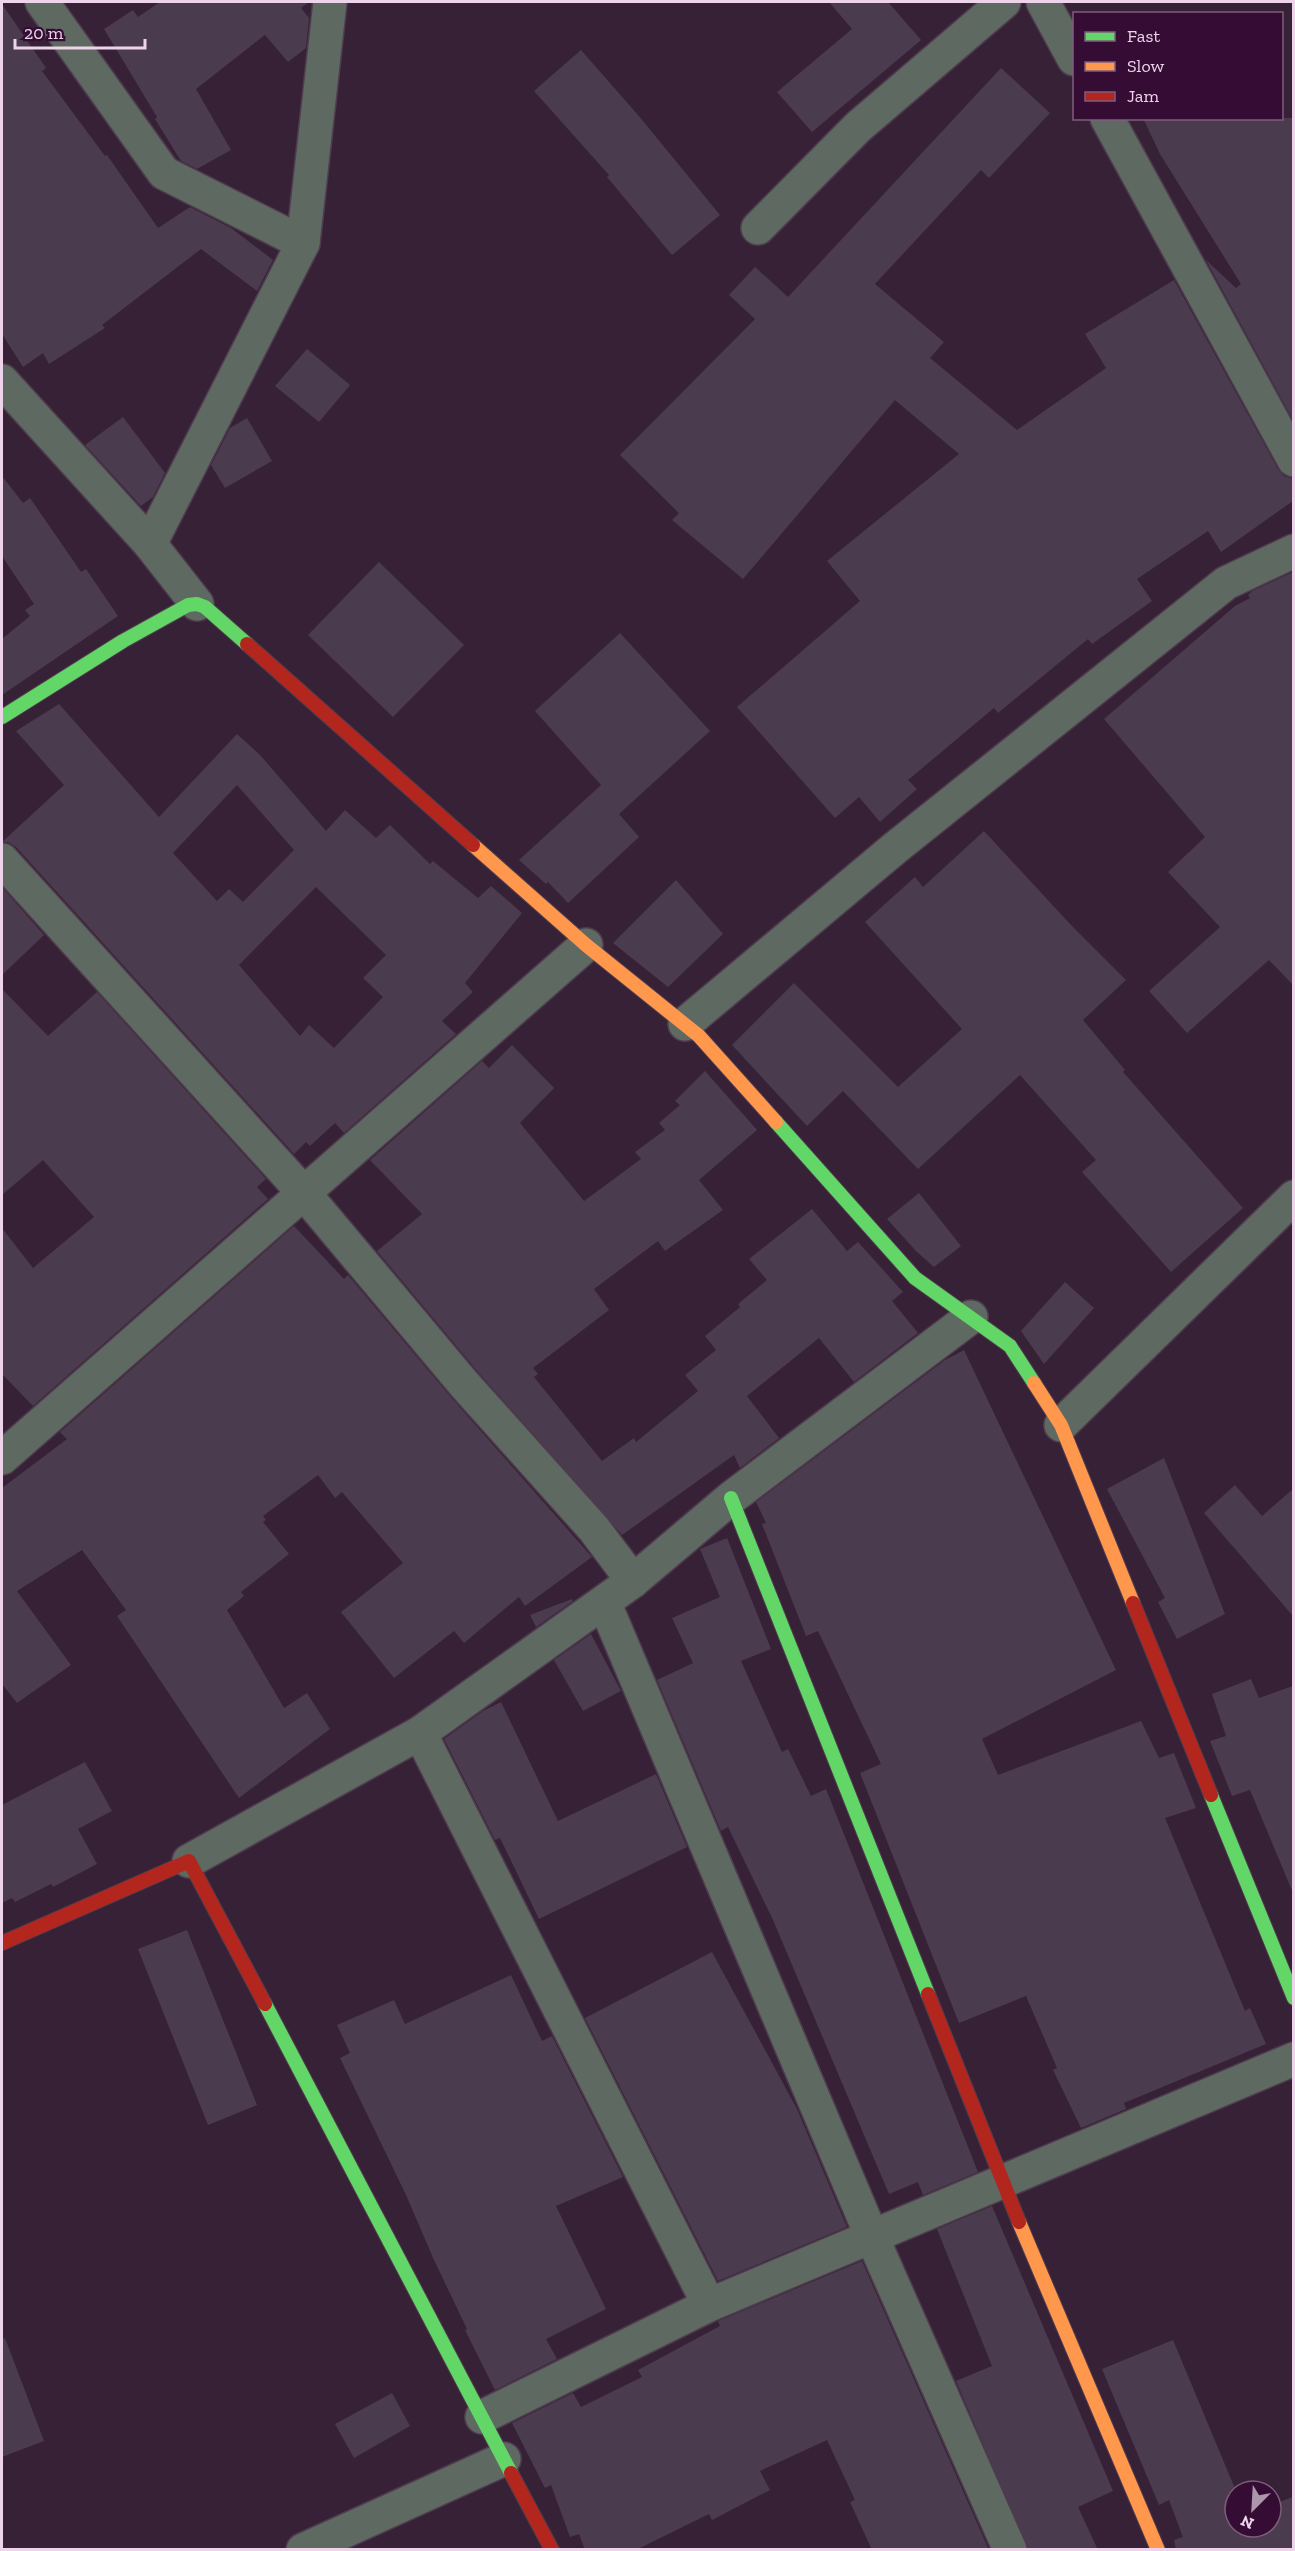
<svg xmlns="http://www.w3.org/2000/svg" width="1295" height="2551" font-family="'Zilla Slab',serif">
<style>
.building{fill:#4b3b4e;fill-rule:evenodd}
.lines{fill:none;stroke-linecap:round;stroke-linejoin:round}
.street-casing{stroke:#4f3c4e;stroke-width:36}
.fast-casing{stroke:#4f3c4e;stroke-width:16}
.slow-casing{stroke:#4f3c4e;stroke-width:16}
.jam-casing{stroke:#4f3c4e;stroke-width:16}
.street{stroke:#5e6a61;stroke-width:33}
.fast{stroke:#63d668;stroke-width:14}
.slow{stroke:#ff974d;stroke-width:14}
.jam{stroke:#b3261e;stroke-width:14}
</style>
<rect width="100%" height="100%" fill="#372137"/>
<!-- building -->
<g class="building">
<path d="M160 2H309L301 8 309 18 306 48 288 62 265 35 196 89 231 150 197 169 181 161 155 119 157 117 104 29 133 10 138 17Z"/>
<path d="M829 2H888L921 40 812 132 777 92 852 29Z"/>
<path d="M2 4 46 68 42 71 105 156 107 155 158 228 190 207 231 228 273 260 257 291 201 249 102 325 105 328 49 364 43 353 23 367 2 334Z"/>
<path d="M581 50 638 115 720 215 672 255 607 177 609 175 534 91Z"/>
<path d="M1001 68 1050 113 989 178 981 170 875 284 944 342 930 358 1017 430 1106 368 1085 334 1174 280 1278 469 1284 476 1293 479V501L1221 552 1208 531 1137 579 1152 601 1092 644 1088 639 998 713 994 708 908 780 917 789 880 822 859 797 835 818 737 707 860 601 827 561 959 454 895 400 743 579 672 520 679 513 620 455 755 319 729 295 755 267 788 297Z"/>
<path d="M1143 118H1293V420L1206 260 1236 288 1241 284 1160 154Z"/>
<path d="M307 349 350 385 319 422 275 386Z"/>
<path d="M123 417 165 473 153 497 141 506 85 445Z"/>
<path d="M247 418 272 461 225 488 211 465 230 428Z"/>
<path d="M2 476 23 503 30 498 81 572 86 569 118 616 2 695V639L30 616 25 610 34 604 2 556Z"/>
<path d="M379 562 464 645 393 717 308 635Z"/>
<path d="M1293 572V985L1269 960 1187 1033 1149 991 1220 927 1168 872 1205 837 1104 719 1235 606 1250 598 1248 595 1252 591Z"/>
<path d="M620 633 710 731 619 814 639 837 568 903 548 882 546 884 519 860 601 785 535 711Z"/>
<path d="M59 704 159 817 237 734 260 755 326 831 345 810 376 838 390 825 430 864 433 861 478 898 491 886 522 913 465 983 473 992 442 1021 456 1034 344 1133 335 1123 310 1146 306 1142 294 1154 16 847 8 842H2L64 785 16 731ZM237 785 294 850 243 902 229 889 217 901 173 853ZM316 887 386 955 363 978 383 997 334 1048 309 1025 300 1036 239 965Z"/>
<path d="M984 831 1071 925 1126 980 1083 1020 1125 1070 1123 1072 1243 1208 1171 1272 1082 1172 1096 1160 1020 1075 918 1169 843 1091 807 1126 732 1045 794 983 898 1087 962 1029 865 922 915 877 923 887Z"/>
<path d="M676 880 723 934 668 987 613 943Z"/>
<path d="M2 887 44 935 2 975Z"/>
<path d="M2 989 48 1036 97 992 266 1179 257 1187 268 1199 33 1406 2 1374V1228L33 1268 94 1217 43 1160 2 1195Z"/>
<path d="M512 1045 554 1088 520 1123 584 1201 641 1159 635 1152 665 1130 659 1123 680 1105 675 1101 705 1071 757 1130 699 1180 723 1210 665 1251 658 1241 594 1289 609 1310 533 1368 538 1374 534 1377 602 1461 634 1438 636 1442 698 1391 685 1375 716 1350 705 1336 740 1307 738 1304 767 1280 749 1259 812 1209 847 1251 858 1242 903 1292 892 1301 918 1333 854 1382 819 1338 747 1396 779 1438 740 1468 734 1455 622 1535 478 1372 377 1251 422 1214 370 1160 482 1061 489 1068Z"/>
<path d="M919 1193 961 1246 934 1267 916 1251 887 1219Z"/>
<path d="M294 1226 344 1279 348 1275 450 1396 592 1557 525 1606 519 1597 464 1643 454 1631 394 1678 341 1612 403 1563 342 1492 335 1498 318 1475 263 1516 266 1520 263 1522 289 1554 241 1592 244 1596 227 1610 284 1708 307 1693 330 1729 239 1798 117 1616 126 1610 82 1550 17 1591 71 1665 17 1703 2 1684V1488L67 1439 60 1432Z"/>
<path d="M1065 1282 1094 1308 1044 1364 1021 1331Z"/>
<path d="M964 1350 1116 1670 982 1739 998 1775 1141 1721 1159 1758 1174 1753 1196 1808 1165 1818 1245 2011 1250 2008 1266 2044 1124 2103 1126 2109 1081 2128 1053 2070 1057 2068 1026 1996 959 2023 860 1773 881 1764 818 1631 806 1636 762 1524 766 1523 756 1502 945 1360Z"/>
<path d="M1164 1458 1225 1614 1177 1639 1158 1602 1165 1598 1107 1489Z"/>
<path d="M1235 1485 1262 1516 1293 1489V1616L1204 1513Z"/>
<path d="M727 1538 771 1649 741 1661 782 1752 788 1749 811 1796 826 1789 978 2172 923 2195 918 2182 889 2194 773 1920 728 1827 721 1831 657 1680 693 1663 672 1618 720 1597 700 1549Z"/>
<path d="M572 1599 573 1601 536 1627 530 1615Z"/>
<path d="M591 1634 621 1691 583 1711 554 1660Z"/>
<path d="M1251 1679 1259 1698 1293 1686V1893L1250 1790 1232 1796 1210 1741 1226 1736 1212 1694Z"/>
<path d="M501 1702 558 1821 656 1774 687 1847 539 1919 500 1838 495 1840 444 1739 483 1711Z"/>
<path d="M85 1762 112 1811 78 1829 97 1864 53 1887 51 1884 15 1902 12 1898 2 1903V1805Z"/>
<path d="M187 1930 257 2105 208 2125 138 1949Z"/>
<path d="M712 1952 797 2109 847 2227 718 2281 585 2018Z"/>
<path d="M511 1975 542 2041 552 2036 623 2177 556 2206 606 2309 546 2339 557 2359 495 2390 465 2330 467 2329 434 2260 406 2195 340 2058 350 2053 337 2025 394 2000 405 2024Z"/>
<path d="M992 2206 1113 2491 1078 2507 1098 2550H1028L956 2381 992 2366 937 2229Z"/>
<path d="M862 2261 989 2550H872L850 2502 855 2500 827 2440 760 2471 770 2490 712 2520 709 2514 636 2550H585L579 2534 570 2537 551 2485 545 2488 512 2423 573 2393 581 2407 642 2377 638 2370 720 2326 718 2321Z"/>
<path d="M5 2338 44 2441 2 2457V2339Z"/>
<path d="M1173 2340 1236 2491 1235 2527H1271V2505L1293 2497V2550H1176L1174 2540 1183 2537 1169 2500 1159 2505 1102 2369Z"/>
<path d="M392 2393 410 2426 354 2458 335 2424Z"/>
</g>
<g class="lines">
<defs>
<g id="street">
<path d="M42 2 164 173 303 243"/>
<path d="M1043 2 1074 59"/>
<path d="M1107 118 1294 460"/>
<path d="M758 228 858 127 1004 2"/>
<path d="M2 381 150 544 197 604"/>
<path d="M150 544 303 243 330 2"/>
<path d="M2 860 303 1192 464 1384 594 1529 633 1581"/>
<path d="M685 1024 895 848 1226 583 1294 551"/>
<path d="M1061 1425 1294 1197"/>
<path d="M2 1458 586 945"/>
<path d="M604 1602 872 2237 1010 2550"/>
<path d="M420 1733 709 2305"/>
<path d="M189 1861 420 1733 633 1581 731 1498 971 1317"/>
<path d="M482 2417 709 2305 1294 2059"/>
<path d="M303 2550 504 2459"/>
</g>
<g id="fast">
<path d="M2 717 123 641 188 605 197 604 205 607 247 644"/>
<path d="M776 1122 915 1278 1010 1346 1034 1383"/>
<path d="M731 1498 928 1994"/>
<path d="M1211 1795 1294 1998"/>
<path d="M265 2004 511 2473"/>
</g>
<g id="slow">
<path d="M473 845 586 945 699 1036 776 1122"/>
<path d="M1034 1383 1061 1425 1133 1603"/>
<path d="M1019 2222 1158 2550"/>
</g>
<g id="jam">
<path d="M247 644 473 845"/>
<path d="M1133 1603 1211 1795"/>
<path d="M2 1943 189 1861 265 2004"/>
<path d="M928 1994 1019 2222"/>
<path d="M511 2473 552 2550"/>
</g>
</defs>
<!-- street casing -->
<use href="#street" class="street-casing"/>
<!-- fast casing -->
<use href="#fast" class="fast-casing"/>
<!-- slow casing -->
<use href="#slow" class="slow-casing"/>
<!-- jam casing -->
<use href="#jam" class="jam-casing"/>
<!-- street -->
<use href="#street" class="street"/>
<!-- fast -->
<use href="#fast" class="fast"/>
<!-- slow -->
<use href="#slow" class="slow"/>
<!-- jam -->
<use href="#jam" class="jam"/>
</g>
<!-- border -->
<rect width="1295" height="2551" fill="none" stroke="#edd4eb" stroke-width="6"/>
<!-- legend -->
<rect x="1073" y="12" width="210" height="108" fill="#350d34" stroke="#7f5d7d" stroke-width="1.5"/>
<rect x="1085" y="32" width="30" height="9" fill="#63d668" stroke="#7f5d7d" stroke-width="1.5"/>
<text x="1127" y="42" font-size="18" fill="#edd4eb">Fast</text>
<rect x="1085" y="62" width="30" height="9" fill="#ff974d" stroke="#7f5d7d" stroke-width="1.5"/>
<text x="1127" y="72" font-size="18" fill="#edd4eb">Slow</text>
<rect x="1085" y="92" width="30" height="9" fill="#b3261e" stroke="#7f5d7d" stroke-width="1.5"/>
<text x="1127" y="102" font-size="18" fill="#edd4eb">Jam</text>
<!-- north arrow -->
<g transform="translate(1253 2509) rotate(204)"><circle r="28" fill="#350d34" stroke="#7f5d7d" stroke-width="1.5"/>
<path d="M0-4.5L10 22L0 15L-10 22Z" fill="#ad95ac"/>
<text y="-9" font-size="16" font-weight="bold" text-anchor="middle" fill="#edd4eb">N</text>
</g>
<!-- scale -->
<path d="M15 39v9h130v-9" fill="none" stroke="#edd4eb" stroke-width="3"/>
<text x="24" y="39" font-size="18" fill="#edd4eb" stroke="#350d34" stroke-width="4.5" paint-order="stroke">20 m</text>
</svg>
